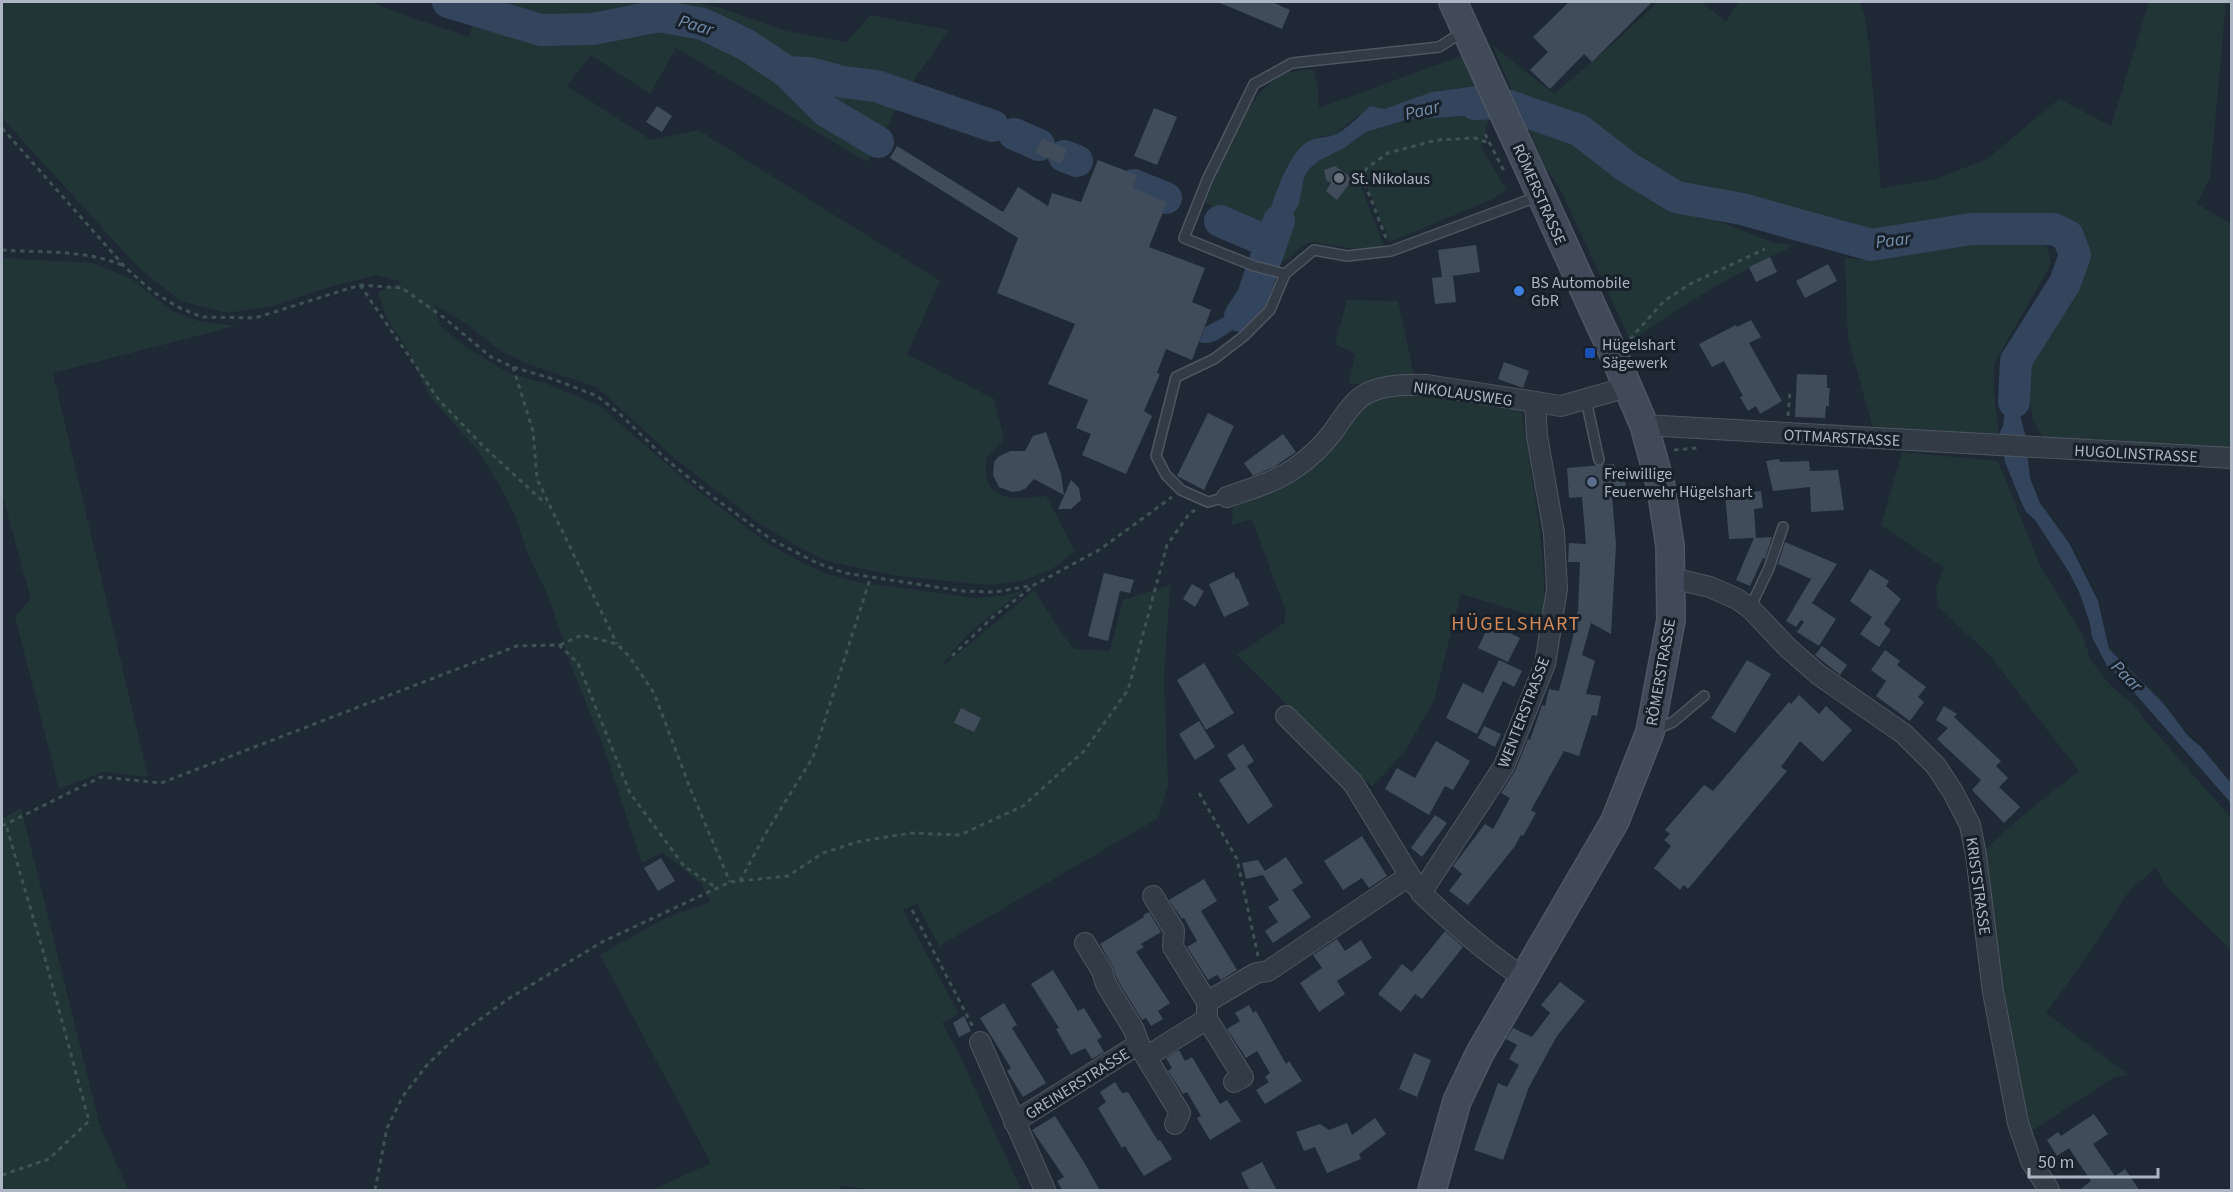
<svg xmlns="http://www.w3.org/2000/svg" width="2233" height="1192" font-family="'Source Sans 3',sans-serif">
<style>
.green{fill:#213536}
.water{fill:#32455d}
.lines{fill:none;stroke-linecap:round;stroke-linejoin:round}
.river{stroke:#32455d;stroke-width:32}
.building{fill:#404c5a}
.service-casing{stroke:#4d5661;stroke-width:12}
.minor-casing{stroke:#4d5661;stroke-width:22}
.secondary-casing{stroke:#4d5661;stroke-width:30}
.path{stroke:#3e5254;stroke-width:3;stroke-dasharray:4.5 4.5;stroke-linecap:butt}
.service{stroke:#323b46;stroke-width:9}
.minor{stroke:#323b46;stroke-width:20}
.secondary{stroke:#404a59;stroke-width:27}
.worship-dot{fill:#6b7280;stroke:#18202a;stroke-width:2}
.shop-dot{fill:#3f7fe0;stroke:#18202a;stroke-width:2}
.transit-dot{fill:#1a4fb4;stroke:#18202a;stroke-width:2}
.service-dot{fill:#5c6f8a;stroke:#18202a;stroke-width:2}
.labels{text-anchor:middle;stroke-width:6;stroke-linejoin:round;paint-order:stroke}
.poi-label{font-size:16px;fill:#acb6c3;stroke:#18202a;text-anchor:start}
.street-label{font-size:16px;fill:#acb6c3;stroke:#18202a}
.water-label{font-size:18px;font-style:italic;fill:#748eac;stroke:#18202a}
.quarter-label{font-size:20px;letter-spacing:1.5px;fill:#d38957;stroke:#18202a}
</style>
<rect width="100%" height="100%" fill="#1f2935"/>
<!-- green -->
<g class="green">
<path d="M2 2H372L415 19 469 37 479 2H533L539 3 562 2H694L721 8 786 31 847 42 870 15 949 30 908 88 867 162 676 48 650 94 591 55 567 86 651 140 698 130 940 281 907 354 994 399 1004 439 986 459C986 465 985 473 987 479 995 505 1025 497 1046 496L1075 551 1051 570 1022 581 987 585 897 576 827 561 793 544 760 524 673 457 597 387 525 363 501 351 468 325 433 304 441 327 466 347 509 373 545 383 600 406 692 486 767 543 797 560 827 574 862 583 896 587 976 598 1003 596 1024 590C999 609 956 639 942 667L1034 590 1064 637 1075 649 1110 651 1123 600 1170 585 1164 678 1168 785 1158 818 939 946 917 904 903 910 959 1014 942 1023 959 1054 1021 1190H872L839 1185 841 1190H652L711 1163 600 955 663 919 710 902 701 883 662 852 642 863 605 751 570 662 549 598 527 552 516 518 502 489 478 451 429 395 405 346 385 315 378 292 403 282 377 275 323 289 273 306 227 313 181 301 141 270 2 118Z"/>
<path d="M1658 2H1701L1726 21 1739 2H1859L1864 12 1869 44 1881 188 1935 179 1987 159 2059 99 2111 126 2149 2H2226L2210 177 2197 204 2231 224V449L2106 444 2098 439 2050 440 2043 437 2033 421 2027 376 2037 338 2052 313 2070 293 2088 252 2067 229 2046 222 1957 223 1883 233 1684 182 1691 211 1775 243 1795 245C1735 273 1685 303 1631 342L1560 189 1545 167 1492 45 1554 94 1614 43Z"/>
<path d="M1461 56 1477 86 1432 92 1384 109 1370 106 1334 135 1321 136 1290 160 1271 207 1263 234 1204 201C1213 182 1222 164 1230 145 1247 109 1267 66 1314 70L1318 89 1319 108Z"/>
<path d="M1490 114 1481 147 1506 189 1493 199 1390 242 1365 181 1362 189 1384 246 1356 249 1311 242C1295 246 1289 267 1271 263L1279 237 1299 204 1304 178 1309 169 1320 160 1356 140 1366 132 1406 120Z"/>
<path d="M2025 240 2047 246 2051 264 1994 364V393L1999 435 1874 432 1848 338 1845 258 1874 261 1947 242Z"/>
<path d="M2 258 94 263 133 280 172 311 198 321 236 326 53 373 148 777 104 772 59 789 15 616 31 599 2 494Z"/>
<path d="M1347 300 1398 301 1415 379 1371 383 1370 380 1360 384H1349L1355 354 1335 344Z"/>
<path d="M1409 390 1512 407 1522 413C1532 481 1547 550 1544 619L1461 594 1434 700 1404 753 1372 786 1359 776 1237 655 1284 623 1286 612 1252 519 1232 525 1233 501 1379 398Z"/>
<path d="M1902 452 1998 461 2040 566 2083 635 2090 659 2110 685 2134 705 2144 719 2231 818V950L2165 885 2156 867 2129 891 2092 949 2046 1013 2129 1075 2115 1077 2033 1130 2025 1119 2016 1069 1994 943 1984 851 2022 816 2079 771 1990 656 1938 606 1936 588 1944 568 1881 525Z"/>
<path d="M21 808 100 1126 128 1190H2V819Z"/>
</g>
<!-- water -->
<g class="water">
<path d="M1477 86 1490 114 1406 120 1366 132 1344 148 1320 160 1309 169 1304 178 1299 204 1279 237 1271 263 1257 259C1264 230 1282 157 1307 142 1316 137 1325 138 1334 135 1345 131 1361 114 1370 106L1384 109 1432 92Z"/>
<path d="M1253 277 1266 282C1263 293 1262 304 1256 314 1250 323 1242 325 1233 330 1221 337 1213 346 1199 342L1205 327 1224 317 1243 300Z"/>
<path d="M2016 361 2019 366 2020 415 2025 434 2030 478 2040 503 2069 543 2098 601 2109 649 2164 704 2188 736 2201 747 2231 783V803L2124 681 2107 666 2092 637 2090 623 2080 594 2069 572 2035 520 2026 512 2020 499 2005 462 2000 432 2003 426 2009 381Z"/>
</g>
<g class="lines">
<!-- river -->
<g class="river">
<path d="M448 2 541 30 593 29 659 16 703 24 745 44 787 72 826 111 878 142"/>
<path d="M787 72 809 73 843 82 876 86 993 126"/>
<path d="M1475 104 1500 103 1579 130 1627 167 1676 197 1742 209 1871 245 1971 229H2054L2068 236 2075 255 2065 283 2016 361 2014 402"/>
<path d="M1014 134 1039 145"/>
<path d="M1064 156 1077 161"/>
<path d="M1134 185 1166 198"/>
<path d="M1220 221 1271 243"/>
<path d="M1240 316 1252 298 1279 221"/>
</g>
</g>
<!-- building -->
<g class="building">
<path d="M1218 2H1272L1290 10 1282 29Z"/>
<path d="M1569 2H1652L1592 62 1584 54 1550 89 1530 70 1548 52 1533 37Z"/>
<path d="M657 106 672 116 662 132 646 122Z"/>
<path d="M1154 108 1177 117 1157 165 1134 156Z"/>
<path d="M1042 138 1067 149 1061 164 1035 153Z"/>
<path d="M897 146 1003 212 1018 187 1048 206 1052 193 1081 202 1098 160 1137 175 1133 188 1167 202 1149 247 1205 268 1192 302 1211 310 1192 360 1166 349 1157 373 1160 374 1144 411 1152 416 1126 474 1082 455 1091 434 1076 428 1088 400 1048 384 1075 324 997 293 1018 238 890 158Z"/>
<path d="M1335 166 1353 179 1337 200 1326 191 1331 183 1326 180 1324 170Z"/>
<path d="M1476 245 1480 272 1445 277 1453 276 1456 302 1435 304 1432 278 1442 277 1438 250Z"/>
<path d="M1770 257 1777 272 1756 282 1749 267Z"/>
<path d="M1828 264 1837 281 1805 298 1796 281Z"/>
<path d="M1751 320 1761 337 1749 343 1782 401 1760 414 1756 406 1748 411 1740 397 1743 396 1724 361 1712 367 1699 344 1736 325 1737 327Z"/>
<path d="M1504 362 1529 371 1523 388 1498 379Z"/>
<path d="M1797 374 1827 375V388H1830L1829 397V406H1826L1825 418 1795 417Z"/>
<path d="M1208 413 1234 426 1204 490 1177 476Z"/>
<path d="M1046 432 1061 474 1064 495 1034 479 1026 488 1020 491 1012 492 999 487 993 475 994 462 998 457 1010 451H1025L1033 436Z"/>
<path d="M1283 434 1296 452 1274 467 1253 476 1244 463Z"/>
<path d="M1779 459 1780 462 1809 461 1810 471 1838 470 1844 510 1811 512 1810 487 1773 491 1766 461Z"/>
<path d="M1614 464 1615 472 1625 471 1626 492 1612 495 1616 545 1611 634 1591 623 1582 655 1595 661 1586 694 1601 696 1597 716 1592 715 1579 756 1564 751 1531 810 1536 813 1523 836 1521 835 1515 846 1468 905 1449 891 1462 874 1453 866 1485 824 1493 829 1510 798 1501 793 1515 771 1528 739 1530 740 1542 705 1545 706 1549 689 1559 691 1576 625 1572 622 1578 611 1580 562H1568L1569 543 1586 544 1582 497 1569 498 1567 468Z"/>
<path d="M1071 480 1079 488 1081 500 1071 509H1058Z"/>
<path d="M1761 491 1763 508 1754 509 1756 538 1772 537 1765 559 1763 558 1750 586 1736 580 1754 538 1729 539 1725 494Z"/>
<path d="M1785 542 1837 564 1812 603 1836 619 1819 646 1797 632 1804 622 1801 620 1796 627 1786 621 1811 579 1778 564Z"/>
<path d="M1870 569 1889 581 1886 586 1901 599 1884 624 1891 630 1879 647 1860 634 1872 617 1850 601Z"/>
<path d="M1234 572 1236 579 1238 578 1249 605 1224 617 1209 584Z"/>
<path d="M1104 573 1134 580 1130 593 1120 591 1108 641 1088 636Z"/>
<path d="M1192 584 1204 591 1195 607 1183 599Z"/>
<path d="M1490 623 1520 638 1508 662 1478 648Z"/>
<path d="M1822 646 1847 665 1840 675 1815 655Z"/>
<path d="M1885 650 1900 661 1897 665 1926 687 1918 697 1924 702 1910 721 1876 696 1886 681 1871 670Z"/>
<path d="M1499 660 1522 671 1514 687 1503 681 1477 734 1446 718 1463 683 1483 693Z"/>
<path d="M1747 660 1771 674 1735 733 1711 718Z"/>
<path d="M1204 663 1234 713 1206 730 1177 680Z"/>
<path d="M1799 695 1819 714 1826 706 1852 730 1823 762 1800 741 1781 767 1787 771 1688 889 1684 885 1680 890 1654 868 1671 846 1664 840 1670 834 1665 830 1704 785 1713 791 1789 702 1791 704Z"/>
<path d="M1944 706 1957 714 1954 717 2001 761 1996 766 2008 778 1999 787 2020 807 2004 823 1972 790 1981 780 1937 739 1948 728 1936 720Z"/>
<path d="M961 708 981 718 974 732 954 723Z"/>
<path d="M1199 721 1215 747 1195 760 1179 734Z"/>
<path d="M1484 726 1501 734 1495 747 1478 738Z"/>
<path d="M1436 741 1470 761 1453 790 1445 786 1429 815 1385 789 1397 768 1415 778Z"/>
<path d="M1243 744 1254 761 1247 766 1273 806 1248 824 1219 780 1236 769 1227 755Z"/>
<path d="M1435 815 1447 823 1422 857 1411 848Z"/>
<path d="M1362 836 1387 876 1369 888 1362 878 1343 890 1324 861Z"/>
<path d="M1286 857 1303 883 1292 890 1311 917 1273 943 1265 931 1278 922 1268 907 1279 900 1263 875 1246 879 1242 863 1258 860 1265 871Z"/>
<path d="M661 858 675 881 658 891 644 868Z"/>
<path d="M1204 879 1217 901 1201 911 1237 970 1221 980 1217 975 1208 980 1187 947 1197 941 1184 918 1182 919 1169 900Z"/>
<path d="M1149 912 1161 932 1141 944 1144 947 1136 952 1170 1003 1158 1011 1163 1019 1151 1026 1146 1018 1142 1020 1117 979 1112 965 1100 944 1144 917 1143 915Z"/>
<path d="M1445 931 1463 947 1422 999 1415 994 1401 1012 1378 994 1402 964 1412 972Z"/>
<path d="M1337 939 1345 951 1361 940 1372 958 1337 981 1345 994 1319 1012 1300 983 1322 968 1313 955Z"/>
<path d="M1053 970 1078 1011 1084 1008 1102 1037 1097 1040 1104 1052 1092 1059 1085 1048 1071 1055 1056 1029 1059 1028 1031 984Z"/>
<path d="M1560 982 1585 1001 1557 1036 1529 1087 1503 1160 1474 1150 1498 1083 1507 1087 1519 1065 1509 1059 1517 1045 1506 1039 1513 1028 1532 1037 1550 1013 1541 1005Z"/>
<path d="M1004 1003 1017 1025 1012 1028 1046 1083 1023 1097 1007 1071 1011 1068 980 1018Z"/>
<path d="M1249 1005 1253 1013 1256 1011 1286 1064 1289 1061 1302 1081 1265 1104 1256 1090 1269 1082 1265 1077 1270 1073 1257 1051 1246 1058 1227 1029 1240 1021 1235 1013Z"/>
<path d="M964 1016 971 1031 959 1037 953 1023Z"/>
<path d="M1179 1050 1185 1061 1192 1057 1220 1104 1227 1100 1241 1121 1210 1140 1197 1118 1201 1116 1187 1092 1183 1094 1168 1071 1172 1068 1166 1058Z"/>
<path d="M1414 1053 1431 1060 1417 1097 1399 1089Z"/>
<path d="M1115 1082 1122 1093 1128 1092 1158 1141 1160 1140 1172 1159 1144 1176 1125 1146 1122 1148 1098 1108 1106 1102 1100 1092Z"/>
<path d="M2094 1114 2108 1134 2093 1144 2115 1176 2125 1169 2140 1191H2078L2091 1181 2069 1148 2057 1156 2047 1140 2058 1132 2061 1136Z"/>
<path d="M1055 1116 1085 1164 1100 1191H1063L1057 1181 1064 1177 1032 1130Z"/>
<path d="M1375 1118 1386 1134 1359 1154 1361 1159 1327 1173 1315 1147 1304 1151 1296 1132 1320 1124 1329 1130 1347 1123 1352 1135Z"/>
<path d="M1262 1162 1277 1191H1250L1241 1173Z"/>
</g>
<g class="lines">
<defs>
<g id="service">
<path d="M1285 274 1254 266 1184 238 1207 180 1254 84 1292 63 1439 47 1464 31"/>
<path d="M1586 400 1599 460"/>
<path d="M1227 497 1208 502 1181 490 1166 475 1156 456 1176 377 1214 359 1244 336 1270 310 1285 274 1314 250 1347 256 1391 251 1539 196"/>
<path d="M1750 608 1769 568 1783 527"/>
<path d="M1655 730 1673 722 1704 696"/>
</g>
<g id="minor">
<path d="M1644 425 2232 458"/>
<path d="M1227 497C1250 489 1275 482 1295 468 1308 459 1322 446 1332 433 1341 421 1348 407 1361 397 1378 384 1407 384 1427 385L1561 406 1628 387"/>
<path d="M1672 578 1710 587 1737 599 1750 608 1788 648 1819 675 1904 734 1936 766 1953 792 1970 825 1976 855 1993 992 2018 1123 2031 1161 2049 1190"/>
<path d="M1286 716 1353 783 1416 886"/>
<path d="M1153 896 1174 930 1173 947 1207 1002"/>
<path d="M1085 943 1102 971 1106 984 1134 1030 1139 1044"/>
<path d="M1523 977C1486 953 1453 923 1421 893L1504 766 1545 664 1557 589 1554 533 1537 436 1535 403"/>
<path d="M1207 1019 1243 1077 1234 1082"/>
<path d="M980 1042 1045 1190"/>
<path d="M1146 1057 1180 1113 1175 1124"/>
<path d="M1014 1122 1139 1044 1146 1057 1207 1019V1002L1256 973 1268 971 1409 876"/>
</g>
<path id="secondary" d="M1432 1190 1457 1101 1480 1053 1615 821 1650 732 1671 620 1670 546 1661 487 1644 425 1614 355 1453 2"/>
</defs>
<!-- service casing -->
<use href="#service" class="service-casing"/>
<!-- minor casing -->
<use href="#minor" class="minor-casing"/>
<!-- secondary casing -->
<use href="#secondary" class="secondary-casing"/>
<!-- path -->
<g class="path">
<path d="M2 128 125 267 153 292 180 308 202 317 255 318 360 285 402 288 443 317 491 357 513 367 553 379 597 396 621 415 668 461 713 497 772 540 817 563 845 573 962 591 996 592 1034 585 1099 550 1172 497"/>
<path d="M1485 134 1505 173"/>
<path d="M1386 238 1362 176 1367 168 1388 153 1437 140 1475 138 1489 143"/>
<path d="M2 250C43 253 85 249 124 266"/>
<path d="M360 285 439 400 485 448 546 504"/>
<path d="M1630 339 1664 301 1690 284 1765 249"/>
<path d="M513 367 533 431 537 479 617 644"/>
<path d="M1788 416 1790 391"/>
<path d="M1674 450 1697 448"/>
<path d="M560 645 582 635 617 644 629 656 654 693 690 788 730 882"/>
<path d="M952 656 993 617 1032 587"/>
<path d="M1199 793 1237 859 1258 956"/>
<path d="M2 826 101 777 161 783 517 646 559 645 578 663 630 793 684 866 718 889"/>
<path d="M740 881 767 831 813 757 870 579"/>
<path d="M912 910 973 1027"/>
<path d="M2 1175 49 1159 89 1121 43 951 6 825"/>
<path d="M375 1190 387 1128 403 1096 427 1065 457 1036 508 999 602 942 730 882 788 876 823 853 857 842 911 833 960 835 1023 806 1084 751 1128 690 1167 545 1189 514 1195 510"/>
</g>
<!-- service -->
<use href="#service" class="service"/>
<!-- minor -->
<use href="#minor" class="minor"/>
<!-- secondary -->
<use href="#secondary" class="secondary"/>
</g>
<!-- markers -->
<circle class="worship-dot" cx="1339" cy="178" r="6"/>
<circle class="shop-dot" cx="1519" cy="291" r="6"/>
<rect class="transit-dot" x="1584" y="347" width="12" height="12" rx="3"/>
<circle class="service-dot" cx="1592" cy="482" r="6"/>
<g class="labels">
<!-- poi labels -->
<g class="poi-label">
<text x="1351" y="184">St. Nikolaus</text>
<text x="1531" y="288">BS Automobile<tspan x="1531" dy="18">GbR</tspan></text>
<text x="1602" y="350">Hügelshart<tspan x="1602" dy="18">Sägewerk</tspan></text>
<text x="1604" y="479">Freiwillige<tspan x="1604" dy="18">Feuerwehr Hügelshart</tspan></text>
</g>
<!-- street labels -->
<g class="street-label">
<text transform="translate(1540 194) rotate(66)" y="6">RÖMERSTRASSE</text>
<text transform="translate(1463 393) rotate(8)" y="6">NIKOLAUSWEG</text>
<text transform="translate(1842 437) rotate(3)" y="6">OTTMARSTRASSE</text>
<text transform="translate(2136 453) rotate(3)" y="6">HUGOLINSTRASSE</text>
<text transform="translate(1660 672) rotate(-80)" y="6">RÖMERSTRASSE</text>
<text transform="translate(1523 712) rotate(-69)" y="6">WENTERSTRASSE</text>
<text transform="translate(1979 886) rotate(82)" y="6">KRISTSTRASSE</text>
<text transform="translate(1077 1083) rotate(-32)" y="6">GREINERSTRASSE</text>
</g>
<!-- water labels -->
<g class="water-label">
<text transform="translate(696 25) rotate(16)" y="6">Paar</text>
<text transform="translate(1422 110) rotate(-14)" y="6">Paar</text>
<text transform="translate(1893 240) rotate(-7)" y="6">Paar</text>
<text transform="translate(2127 676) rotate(45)" y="6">Paar</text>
</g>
<!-- quarter labels -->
<g class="quarter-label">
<text x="1516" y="630">HÜGELSHART</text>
</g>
</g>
<!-- border -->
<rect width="2233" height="1192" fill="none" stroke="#acb6c3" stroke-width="6"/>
<!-- scale -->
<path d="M2029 1168v9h129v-9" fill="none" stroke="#acb6c3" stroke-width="3"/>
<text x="2038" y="1168" font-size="18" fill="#acb6c3" stroke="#18202a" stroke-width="4.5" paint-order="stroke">50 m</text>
</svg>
